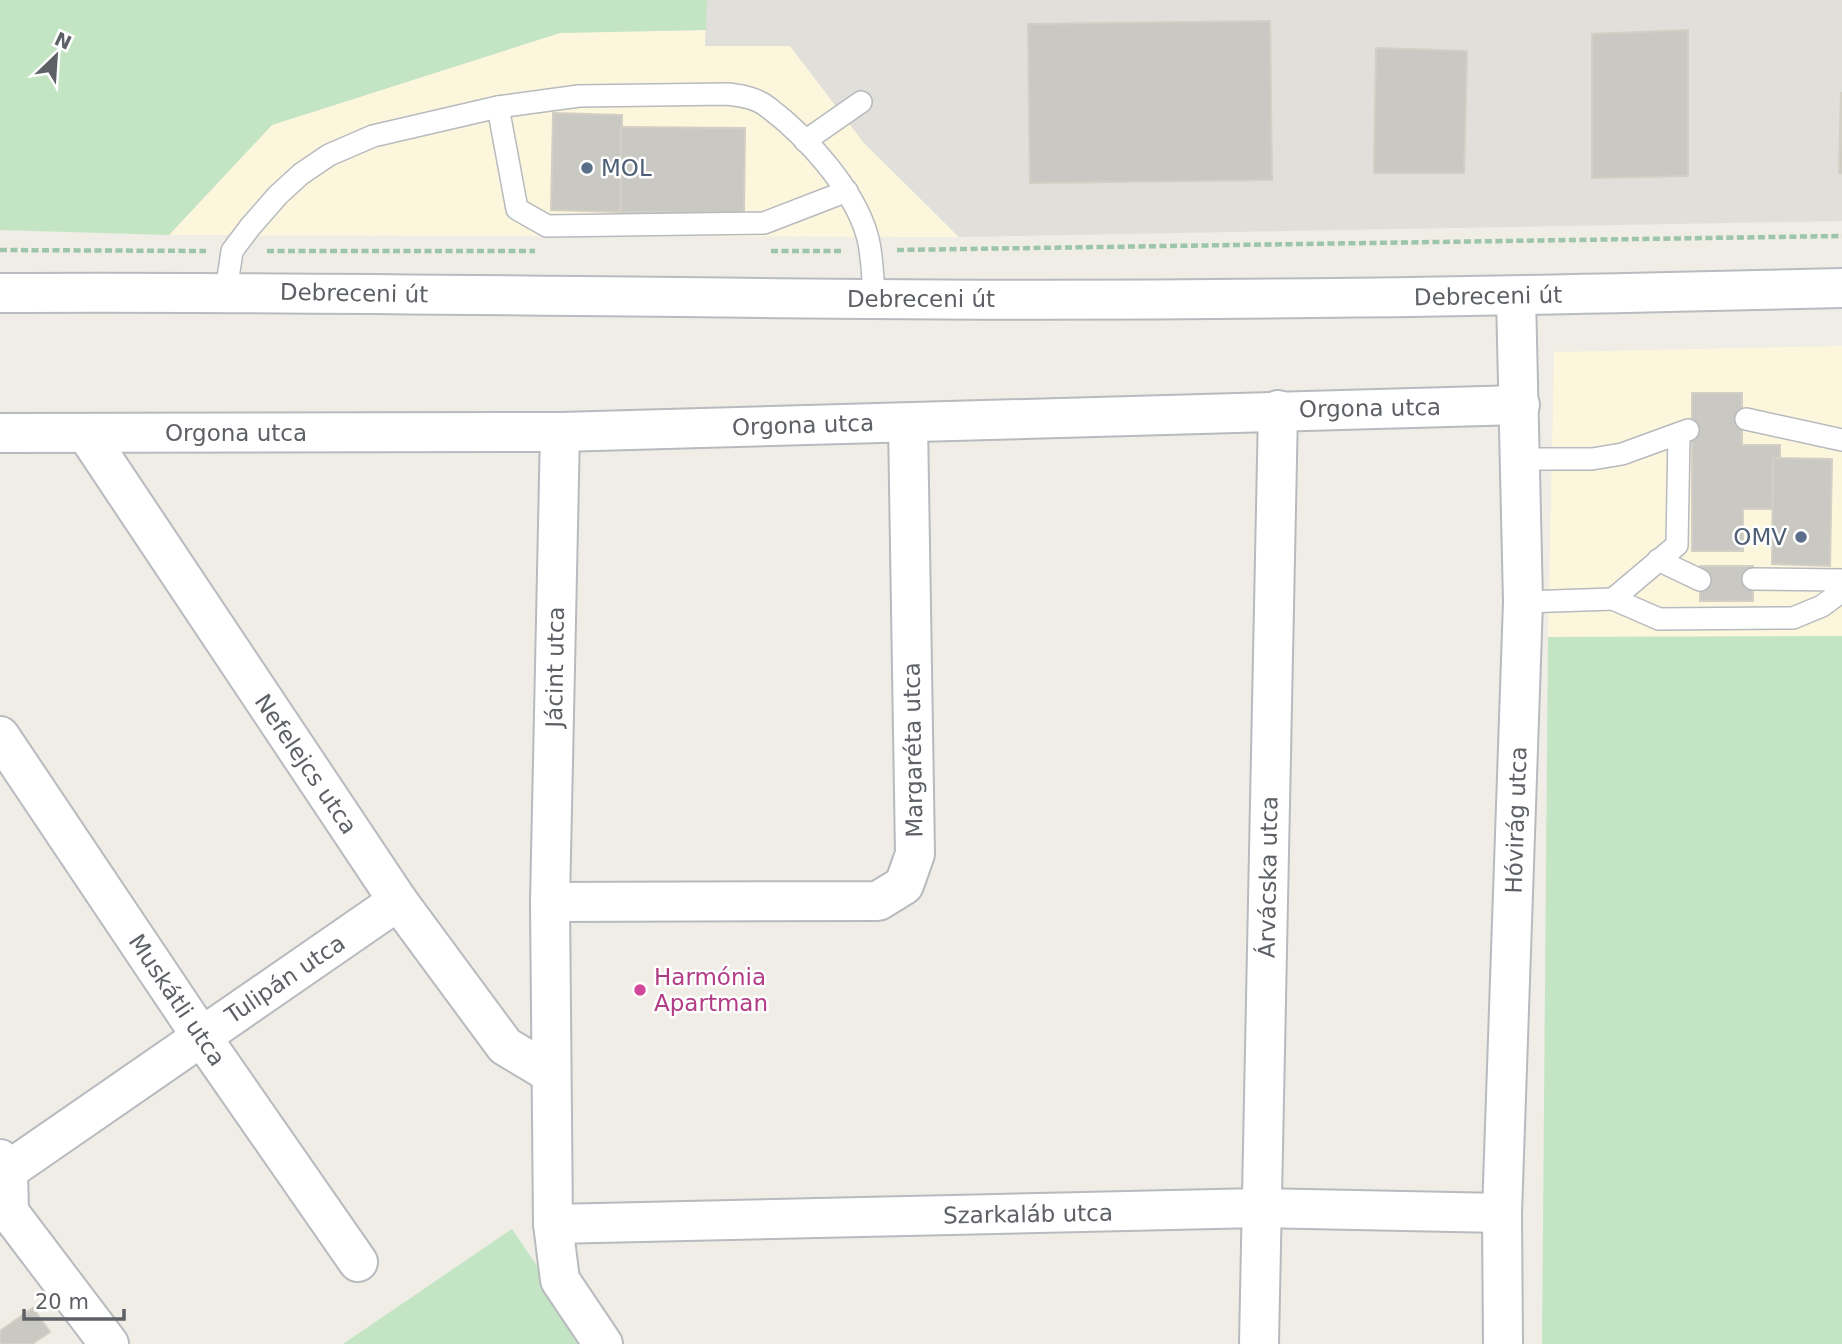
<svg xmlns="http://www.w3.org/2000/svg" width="1842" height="1344" font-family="'DejaVu Sans',sans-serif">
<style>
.commercial{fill:#fcf6dc}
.industrial{fill:#e0dfd9}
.green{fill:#c3e5c3}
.building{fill:#cac8c2;stroke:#d3cfc4;stroke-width:2}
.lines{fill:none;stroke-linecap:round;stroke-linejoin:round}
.lane-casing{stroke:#b7babe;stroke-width:24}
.street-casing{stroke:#b7babe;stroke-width:42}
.secondary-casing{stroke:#b8bbc0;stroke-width:42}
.path{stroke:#9cc5a9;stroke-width:4.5;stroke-dasharray:7 3.5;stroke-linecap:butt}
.lane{stroke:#fff;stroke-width:21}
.street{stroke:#fff;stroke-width:38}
.secondary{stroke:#fff;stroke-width:38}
.service-dot{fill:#5c6f8a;stroke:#fff;stroke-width:2.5}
.hotel-dot{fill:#d1479c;stroke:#fff;stroke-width:2.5}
.labels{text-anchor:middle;stroke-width:5;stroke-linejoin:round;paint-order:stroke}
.service-label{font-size:23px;fill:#4e5e75;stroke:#fff;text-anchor:start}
.street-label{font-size:23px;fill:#5d6065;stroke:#fff}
.hotel-label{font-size:23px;fill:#b23c85;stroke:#fff;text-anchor:start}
</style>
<rect width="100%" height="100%" fill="#efede5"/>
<!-- commercial -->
<g class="commercial">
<path d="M706 30 705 46H790L864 143 959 237 169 235 272 125 560 33Z"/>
<path d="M1842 346V636L1548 637 1554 352Z"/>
</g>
<!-- industrial -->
<path class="industrial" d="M707 0H1842V221L959 237 864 143 790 46H705Z"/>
<!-- green -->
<g class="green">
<path d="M0 0H707L706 30 560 33 272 125 169 235 0 230Z"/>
<path d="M1842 636V1344H1542L1548 637Z"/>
<path d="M512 1229 590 1344H343Z"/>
</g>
<!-- building -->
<g class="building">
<path d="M1270 21 1272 180 1030 183 1028 24Z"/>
<path d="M1688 30V176L1592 178V34Z"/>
<path d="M1376 48 1467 51 1464 173H1374Z"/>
<path d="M1841 93H1842V173H1839Z"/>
<path d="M553 113 622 115 621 212 551 210Z"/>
<path d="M621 127 745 128 744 213 621 212Z"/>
<path d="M1692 393H1742V445H1780V509H1743V551H1692Z"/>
<path d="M1773 458 1832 459 1830 566 1772 564Z"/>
<rect x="1700" y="566" width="53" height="35"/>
<path d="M33 1308 50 1332 32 1344H0V1331Z"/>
</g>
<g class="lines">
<defs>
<g id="lane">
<path d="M498 107 517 209 547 226 764 223 847 191"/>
<path d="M805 141 861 102"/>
<path d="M226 292 232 251 250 227 278 195 301 174 329 155 373 136 498 107 579 96 728 94C743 96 757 98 769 108 806 136 854 189 867 235 873 255 872 279 875 299"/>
<path d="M1746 419 1842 440"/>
<path d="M1521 459H1592L1622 454 1688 430"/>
<path d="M1658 560 1700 580"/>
<path d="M1753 579 1842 580"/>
<path d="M1613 599 1677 545 1679 435"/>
<path d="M1523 602 1613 599 1659 619 1793 618 1822 606 1842 591"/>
</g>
<g id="street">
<path d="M560 432 550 902 553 1224 560 1280 603 1344"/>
<path d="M0 433 560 432 1520 405"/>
<path d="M86 433 398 901 505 1046 550 1073"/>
<path d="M0 736 201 1036 358 1262"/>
<path d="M550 902 878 901 904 885 915 854 908 423"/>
<path d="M0 1159 8 1171 9 1212 109 1344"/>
<path d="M0 1176 398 901"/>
<path d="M553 1224 1260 1208 1502 1213"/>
<path d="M1259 1344 1278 410"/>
<path d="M1503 1344 1502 1213 1523 602 1516 296"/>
</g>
<path id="secondary" d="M0 293C290 291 580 297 870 299 1194 302 1518 296 1842 288"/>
</defs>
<!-- lane casing -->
<use href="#lane" class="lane-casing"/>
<!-- street casing -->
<use href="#street" class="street-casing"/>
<!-- secondary casing -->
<use href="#secondary" class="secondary-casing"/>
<!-- path -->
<g class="path">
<path d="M0 250 206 251"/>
<path d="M897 250 1842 236"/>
<path d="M267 251H535"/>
<path d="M771 251H843"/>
</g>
<!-- lane -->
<use href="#lane" class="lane"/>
<!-- street -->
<use href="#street" class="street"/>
<!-- secondary -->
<use href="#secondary" class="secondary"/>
</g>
<!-- markers -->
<g class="service-dot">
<circle cx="587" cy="168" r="7"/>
<circle cx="1801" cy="537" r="7"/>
</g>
<circle class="hotel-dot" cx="640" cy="990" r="7"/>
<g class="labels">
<!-- service labels -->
<g class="service-label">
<text x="601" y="176">MOL</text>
<text x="1787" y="545" text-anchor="end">OMV</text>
</g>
<!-- street labels -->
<g class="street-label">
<text transform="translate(354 293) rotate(1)" y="8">Debreceni út</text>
<text transform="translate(1488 296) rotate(-1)" y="8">Debreceni út</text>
<text x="921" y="307">Debreceni út</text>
<text transform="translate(1370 408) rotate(-1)" y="8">Orgona utca</text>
<text transform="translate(803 425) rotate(-2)" y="8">Orgona utca</text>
<text x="236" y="441">Orgona utca</text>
<text transform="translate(555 667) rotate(-89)" y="8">Jácint utca</text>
<text transform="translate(913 750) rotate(-91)" y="8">Margaréta utca</text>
<text transform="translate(306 764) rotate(56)" y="8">Nefelejcs utca</text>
<text transform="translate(1516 820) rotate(-88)" y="8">Hóvirág utca</text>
<text transform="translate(1268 877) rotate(-89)" y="8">Árvácska utca</text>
<text transform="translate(285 979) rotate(-34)" y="8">Tulipán utca</text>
<text transform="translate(177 1000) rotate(56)" y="8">Muskátli utca</text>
<text transform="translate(1028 1214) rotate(-1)" y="8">Szarkaláb utca</text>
</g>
<!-- hotel labels -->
<g class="hotel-label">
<text x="654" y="985">Harmónia<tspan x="654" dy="26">Apartman</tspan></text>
</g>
</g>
<!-- north arrow -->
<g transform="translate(56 56) rotate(25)" stroke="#ffffff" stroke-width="5" paint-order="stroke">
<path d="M0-5L12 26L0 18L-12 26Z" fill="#5d6065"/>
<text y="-10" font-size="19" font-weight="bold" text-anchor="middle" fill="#5d6065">N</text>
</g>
<!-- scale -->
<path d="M24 1309v10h100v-10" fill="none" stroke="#5d6065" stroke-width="3.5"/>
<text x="35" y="1309" font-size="21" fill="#5d6065" stroke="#ffffff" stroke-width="5" paint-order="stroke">20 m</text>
</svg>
